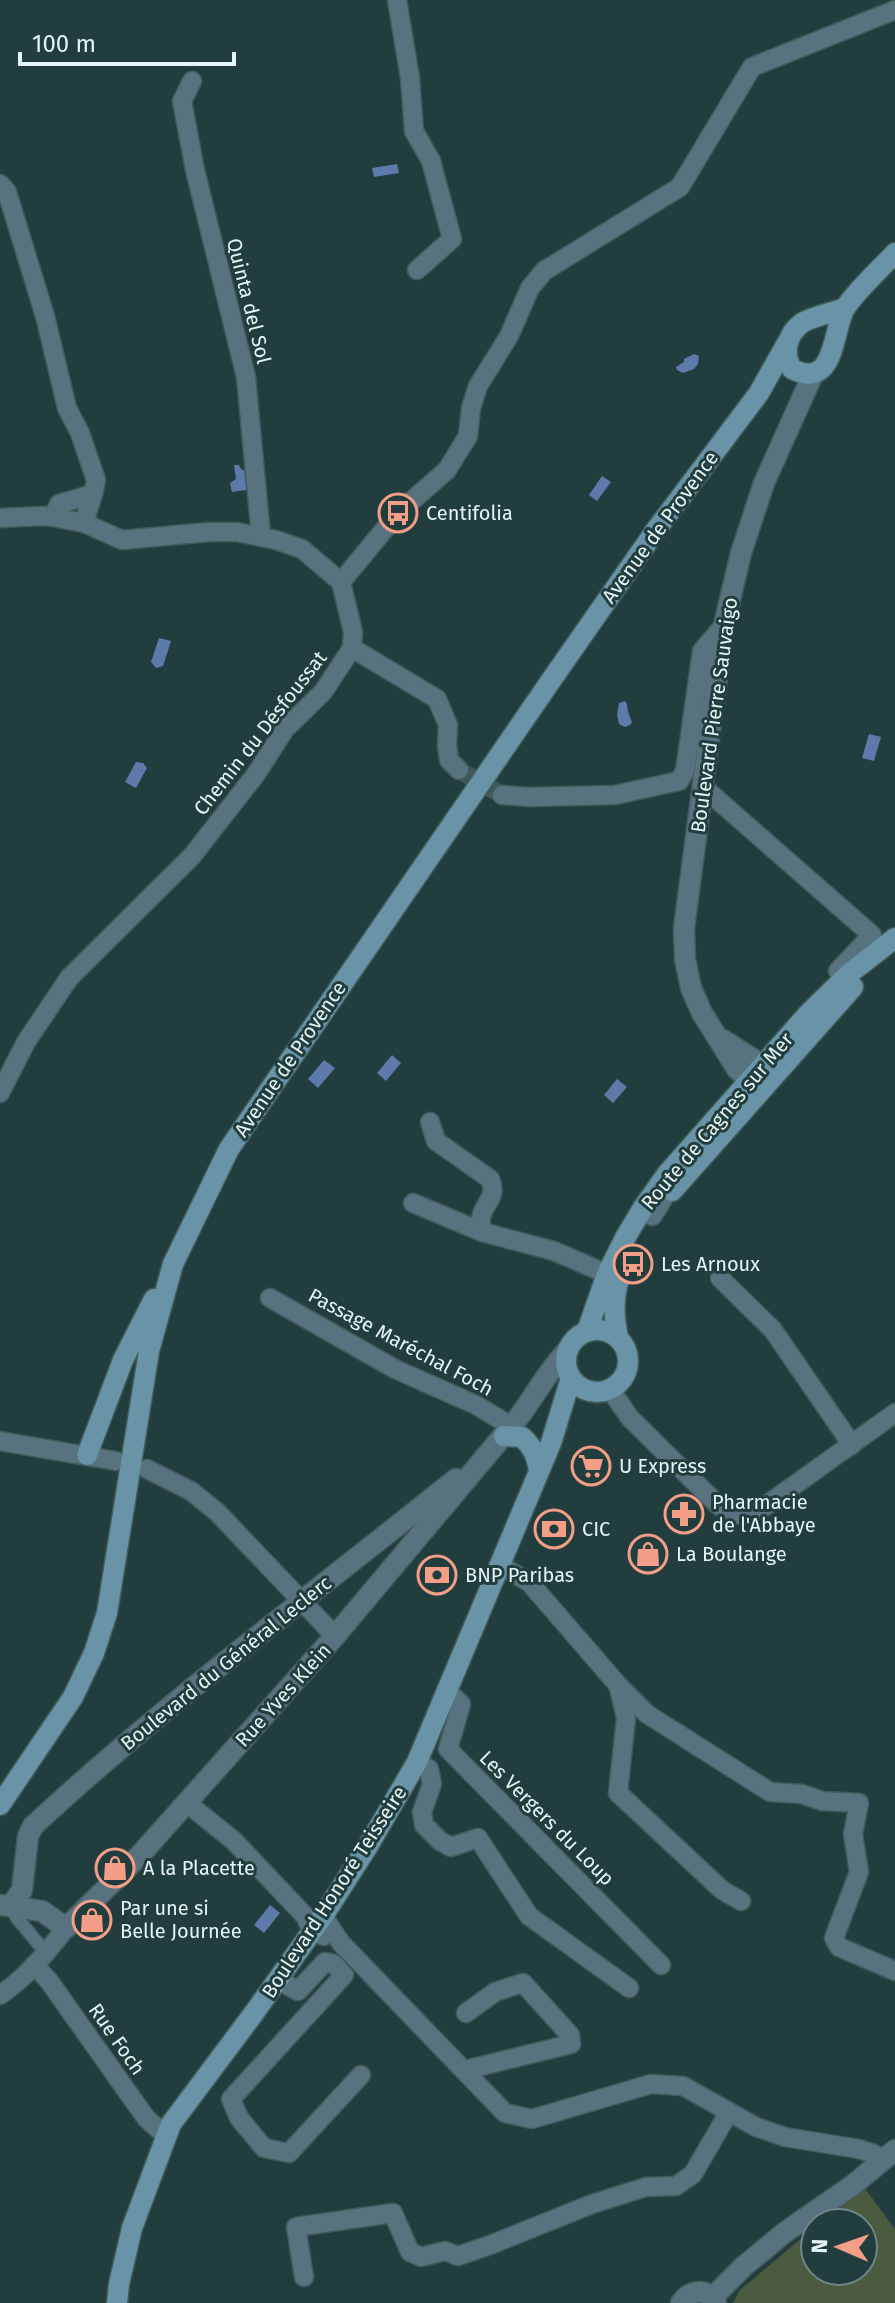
<svg xmlns="http://www.w3.org/2000/svg" width="895" height="2303" font-family="'Fira Sans',sans-serif">
<style>
.green{fill:#4b5b3f}
.water{fill:#5e7aaa}
.lines{fill:none;stroke-linecap:round;stroke-linejoin:round}
.minor-tunnel{stroke:#3f5858;stroke-width:18;stroke-dasharray:18 9;stroke-linecap:butt}
.pedestrian-casing{stroke:#415a5a;stroke-width:15}
.minor-casing{stroke:#415a5a;stroke-width:21}
.tertiary-casing{stroke:#415a5a;stroke-width:23}
.secondary-casing{stroke:#415a5a;stroke-width:23}
.pedestrian{stroke:#58737f;stroke-width:12}
.minor{stroke:#58737f;stroke-width:18}
.tertiary{stroke:#58737f;stroke-width:20}
.secondary{stroke:#6993a7;stroke-width:20}
.labels{text-anchor:middle;stroke-width:6;stroke-linejoin:round;paint-order:stroke}
.street-label{font-size:20px;fill:#e5f4f4;stroke:#223d3d}
.poi-label{font-size:20px;fill:#e5f4f4;stroke:#223d3d;text-anchor:start}
</style>
<rect width="100%" height="100%" fill="#223d3d"/>
<!-- green -->
<path class="green" d="M863 2186 895 2229V2303H733L740 2290 815 2227V2271H863V2223H819Z"/>
<!-- water -->
<g class="water">
<path d="M397 164 399 173 374 177 372 168Z"/>
<path d="M694 354 699 356 698 364 694 369 683 373 677 370 676 367 684 362V359Z"/>
<path d="M234 465H239L241 469 245 471 247 490 232 492 230 483 236 479Z"/>
<path d="M602 476 611 482 597 501 589 495Z"/>
<path d="M159 638 171 641 163 666 156 668 151 662Z"/>
<path d="M625 701 627 704 628 712 632 722 630 725 625 727 619 724 617 715 619 703Z"/>
<path d="M869 734 881 737 874 761 862 758Z"/>
<path d="M136 762 143 763 147 768 136 788 125 782Z"/>
<path d="M392 1055 401 1063 386 1081 377 1073Z"/>
<path d="M324 1060 335 1068 318 1088 308 1079Z"/>
<path d="M617 1079 627 1087 613 1103 604 1095Z"/>
<path d="M270 1905 280 1913 264 1933 254 1925Z"/>
</g>
<g class="lines">
<!-- minor-tunnel -->
<path class="minor-tunnel" d="M459 770 502 795"/>
<defs>
<path id="pedestrian" d="M11 1906 17 1918 46 1953"/>
<g id="minor">
<path d="M397 0 410 78 414 131 431 161 452 239 417 270"/>
<path d="M192 81 182 101 195 170 246 377 261 536"/>
<path d="M0 184 7 192 45 316 67 408 80 433 96 480 93 494"/>
<path d="M53 517 59 504 93 494 84 523"/>
<path d="M0 518 43 516 53 517 84 523 122 540 209 532H237L276 540 302 549 341 582"/>
<path d="M352 648 437 699 448 725 447 745 449 760 459 770"/>
<path d="M703 787 872 935 838 971 850 986"/>
<path d="M502 795 529 797 615 795 679 781 685 771 702 651 724 625"/>
<path d="M0 1093 26 1042 69 978 192 856 256 774 285 729 323 692 352 648 353 632 341 582 398 513 447 470 468 436 471 408 478 386 509 336 530 288 544 271 680 187 752 67 895 10"/>
<path d="M430 1122 436 1141 490 1179C498 1199 484 1201 481 1218 480 1223 482 1227 482 1232"/>
<path d="M413 1203 482 1232 554 1251 607 1274"/>
<path d="M720 1278 773 1330 852 1445"/>
<path d="M270 1298 395 1369 476 1405 511 1426"/>
<path d="M610 1389 630 1418 718 1505 738 1515 757 1512 895 1413"/>
<path d="M0 1441 116 1461"/>
<path d="M147 1469 191 1491 217 1512 335 1636"/>
<path d="M499 1565 529 1582 618 1685 647 1714 770 1792 802 1794 822 1801 859 1803 853 1834 859 1872 834 1938 839 1947 895 1971"/>
<path d="M619 1688 626 1718 618 1793 722 1890 741 1901"/>
<path d="M446 1690 461 1704 448 1749 661 1965"/>
<path d="M417 1762 429 1769 432 1784 422 1812 424 1825 440 1841 451 1847 478 1838 529 1916 629 1988"/>
<path d="M187 1803 234 1841 305 1916 312 1931 324 1936"/>
<path d="M323 1916 341 1943 505 2113 532 2119 651 2084 683 2086 756 2127 785 2137 859 2149 874 2154 882 2160"/>
<path d="M34 1965 49 1981 146 2118 166 2136"/>
<path d="M278 1980 298 1991 325 1962 334 1964 344 1975 231 2099 239 2118 264 2148 289 2153 361 2075"/>
<path d="M0 1995C26 1978 47 1952 66 1928"/>
<path d="M465 2070 571 2044 570 2035 523 1983 495 1992 466 2013"/>
<path d="M304 2277 296 2227 393 2213 410 2252 421 2257 445 2251 458 2256 490 2245 592 2204 646 2187 676 2186 693 2174 729 2112"/>
</g>
<g id="tertiary">
<path d="M723 1040 762 1065 758 1082"/>
<path d="M749 1080 737 1069 702 1013 691 988 685 959 684 928 724 625 741 553 764 483 813 374"/>
<path d="M652 1215 669 1187 677 1177"/>
<path d="M0 1905 42 1911 66 1928 140 1855 335 1636 518 1418C535 1396 548 1370 568 1350"/>
<path d="M11 1906 22 1890 28 1836 33 1826C167 1702 314 1593 456 1479"/>
<path d="M712 2298 743 2267 784 2233 853 2185 895 2150"/>
<path d="M681 2303C691 2289 706 2288 716 2303"/>
</g>
<g id="secondary">
<path d="M845 308C832 313 813 316 802 323 787 334 782 353 792 369 835 390 832 334 844 310 852 295 882 267 895 253"/>
<path d="M672 1191 853 987"/>
<circle cx="597" cy="1361" r="31"/>
<path d="M587 1331 607 1274 625 1238 643 1208 667 1174 807 1015 850 973 895 938"/>
<path d="M618 1338C613 1312 613 1297 621 1272"/>
<path d="M504 1436 522 1437C533 1447 536 1455 539 1470"/>
<path d="M87 1455 123 1360 154 1299"/>
<path d="M0 1805 73 1697 94 1653 107 1613 149 1351 173 1264 229 1149 552 679 656 530 759 393 787 343"/>
<path d="M117 2303 119 2284 132 2228 171 2124 254 2013 323 1916 368 1846 417 1762 551 1443 571 1378"/>
</g>
</defs>
<!-- pedestrian casing -->
<use href="#pedestrian" class="pedestrian-casing"/>
<!-- minor casing -->
<use href="#minor" class="minor-casing"/>
<!-- tertiary casing -->
<use href="#tertiary" class="tertiary-casing"/>
<!-- secondary casing -->
<use href="#secondary" class="secondary-casing"/>
<!-- pedestrian -->
<use href="#pedestrian" class="pedestrian"/>
<!-- minor -->
<use href="#minor" class="minor"/>
<!-- tertiary -->
<use href="#tertiary" class="tertiary"/>
<!-- secondary -->
<use href="#secondary" class="secondary"/>
</g>
<!-- icons -->
<defs>
<symbol id="bus-ring" viewBox="-11 -11 22 22"><circle r="9.5" fill="#223d3d" stroke="#f49e88" stroke-width="1.5"/><path d="M-5-6H5V4H4V6H2V4H-2V6H-4V4H-5ZM-3.5-4V0h7V-4ZM-3.5 1.2v1.5H-2V1.2ZM2 1.2v1.5H3.5V1.2Z" fill="#f49e88"/></symbol>
<symbol id="supermarket-ring" viewBox="-11 -11 22 22"><circle r="9.5" fill="#223d3d" stroke="#f49e88" stroke-width="1.5"/><path d="M-6-5.5h2.5l.6 2H6L4.5 2H-2.5L-4.4-4H-6ZM-1.5 3.2a1.3 1.3 0 1 0 .1 0ZM3 3.2a1.3 1.3 0 1 0 .1 0Z" fill="#f49e88"/></symbol>
<symbol id="pharmacy-ring" viewBox="-11 -11 22 22"><circle r="9.5" fill="#223d3d" stroke="#f49e88" stroke-width="1.5"/><path d="M-2-6h4v4h4v4h-4v4h-4v-4h-4v-4h4Z" fill="#f49e88"/></symbol>
<symbol id="bank-ring" viewBox="-11 -11 22 22"><circle r="9.5" fill="#223d3d" stroke="#f49e88" stroke-width="1.5"/><path d="M-6-4H6V4H-6ZM0-2.3a2.3 2.3 0 1 0 0 4.6a2.3 2.3 0 1 0 0-4.6Z" fill="#f49e88"/></symbol>
<symbol id="shop-ring" viewBox="-11 -11 22 22"><circle r="9.5" fill="#223d3d" stroke="#f49e88" stroke-width="1.5"/><path d="M-5-2.5h2.3a2.7 3.5 0 0 1 5.4 0H5L5.5 6h-11ZM-1.5-2.5h3a1.5 2.3 0 0 0-3 0Z" fill="#f49e88"/></symbol>
</defs>
<g fill-rule="evenodd">
<use href="#bus-ring" x="376" y="491" width="44" height="44"/>
<use href="#bus-ring" x="611" y="1242" width="44" height="44"/>
<use href="#supermarket-ring" x="569" y="1444" width="44" height="44"/>
<use href="#pharmacy-ring" x="662" y="1492" width="44" height="44"/>
<use href="#bank-ring" x="532" y="1507" width="44" height="44"/>
<use href="#shop-ring" x="626" y="1532" width="44" height="44"/>
<use href="#bank-ring" x="415" y="1553" width="44" height="44"/>
<use href="#shop-ring" x="93" y="1846" width="44" height="44"/>
<use href="#shop-ring" x="70" y="1898" width="44" height="44"/>
</g>
<g class="labels">
<!-- street labels -->
<g class="street-label">
<text transform="translate(249 301) rotate(76)" y="7">Quinta del Sol</text>
<text transform="translate(660 527) rotate(-54)" y="7">Avenue de Provence</text>
<text transform="translate(714 715) rotate(-82)" y="7">Boulevard Pierre Sauvaigo</text>
<text transform="translate(260 733) rotate(-52)" y="7">Chemin du Désfoussat</text>
<text transform="translate(290 1059) rotate(-56)" y="7">Avenue de Provence</text>
<text transform="translate(717 1121) rotate(-50)" y="7">Route de Cagnes sur Mer</text>
<text transform="translate(401 1342) rotate(28)" y="7">Passage Maréchal Foch</text>
<text transform="translate(226 1663) rotate(-39)" y="7">Boulevard du Général Leclerc</text>
<text transform="translate(283 1695) rotate(-48)" y="7">Rue Yves Klein</text>
<text transform="translate(547 1818) rotate(45)" y="7">Les Vergers du Loup</text>
<text transform="translate(334 1892) rotate(-57)" y="7">Boulevard Honoré Teisseire</text>
<text transform="translate(117 2039) rotate(55)" y="7">Rue Foch</text>
</g>
<!-- poi labels -->
<g class="poi-label">
<text x="426" y="520">Centifolia</text>
<text x="661" y="1271">Les Arnoux</text>
<text x="619" y="1473">U Express</text>
<text x="712" y="1509">Pharmacie<tspan x="712" dy="23">de l'Abbaye</tspan></text>
<text x="582" y="1536">CIC</text>
<text x="676" y="1561">La Boulange</text>
<text x="465" y="1582">BNP Paribas</text>
<text x="143" y="1875">A la Placette</text>
<text x="120" y="1915">Par une si<tspan x="120" dy="23">Belle Journée</tspan></text>
</g>
</g>
<!-- north arrow -->
<g transform="translate(839 2247) rotate(272)"><circle r="38" fill="#223d3d" stroke="#708686" stroke-width="2"/>
<path d="M0-6L14 30L0 20L-14 30Z" fill="#f49e88"/>
<text y="-12" font-size="22" font-weight="bold" text-anchor="middle" fill="#e5f4f4">N</text>
</g>
<!-- scale -->
<path d="M20 52v12h214v-12" fill="none" stroke="#e5f4f4" stroke-width="4"/>
<text x="32" y="52" font-size="24" fill="#e5f4f4" stroke="#223d3d" stroke-width="6" paint-order="stroke">100 m</text>
</svg>
